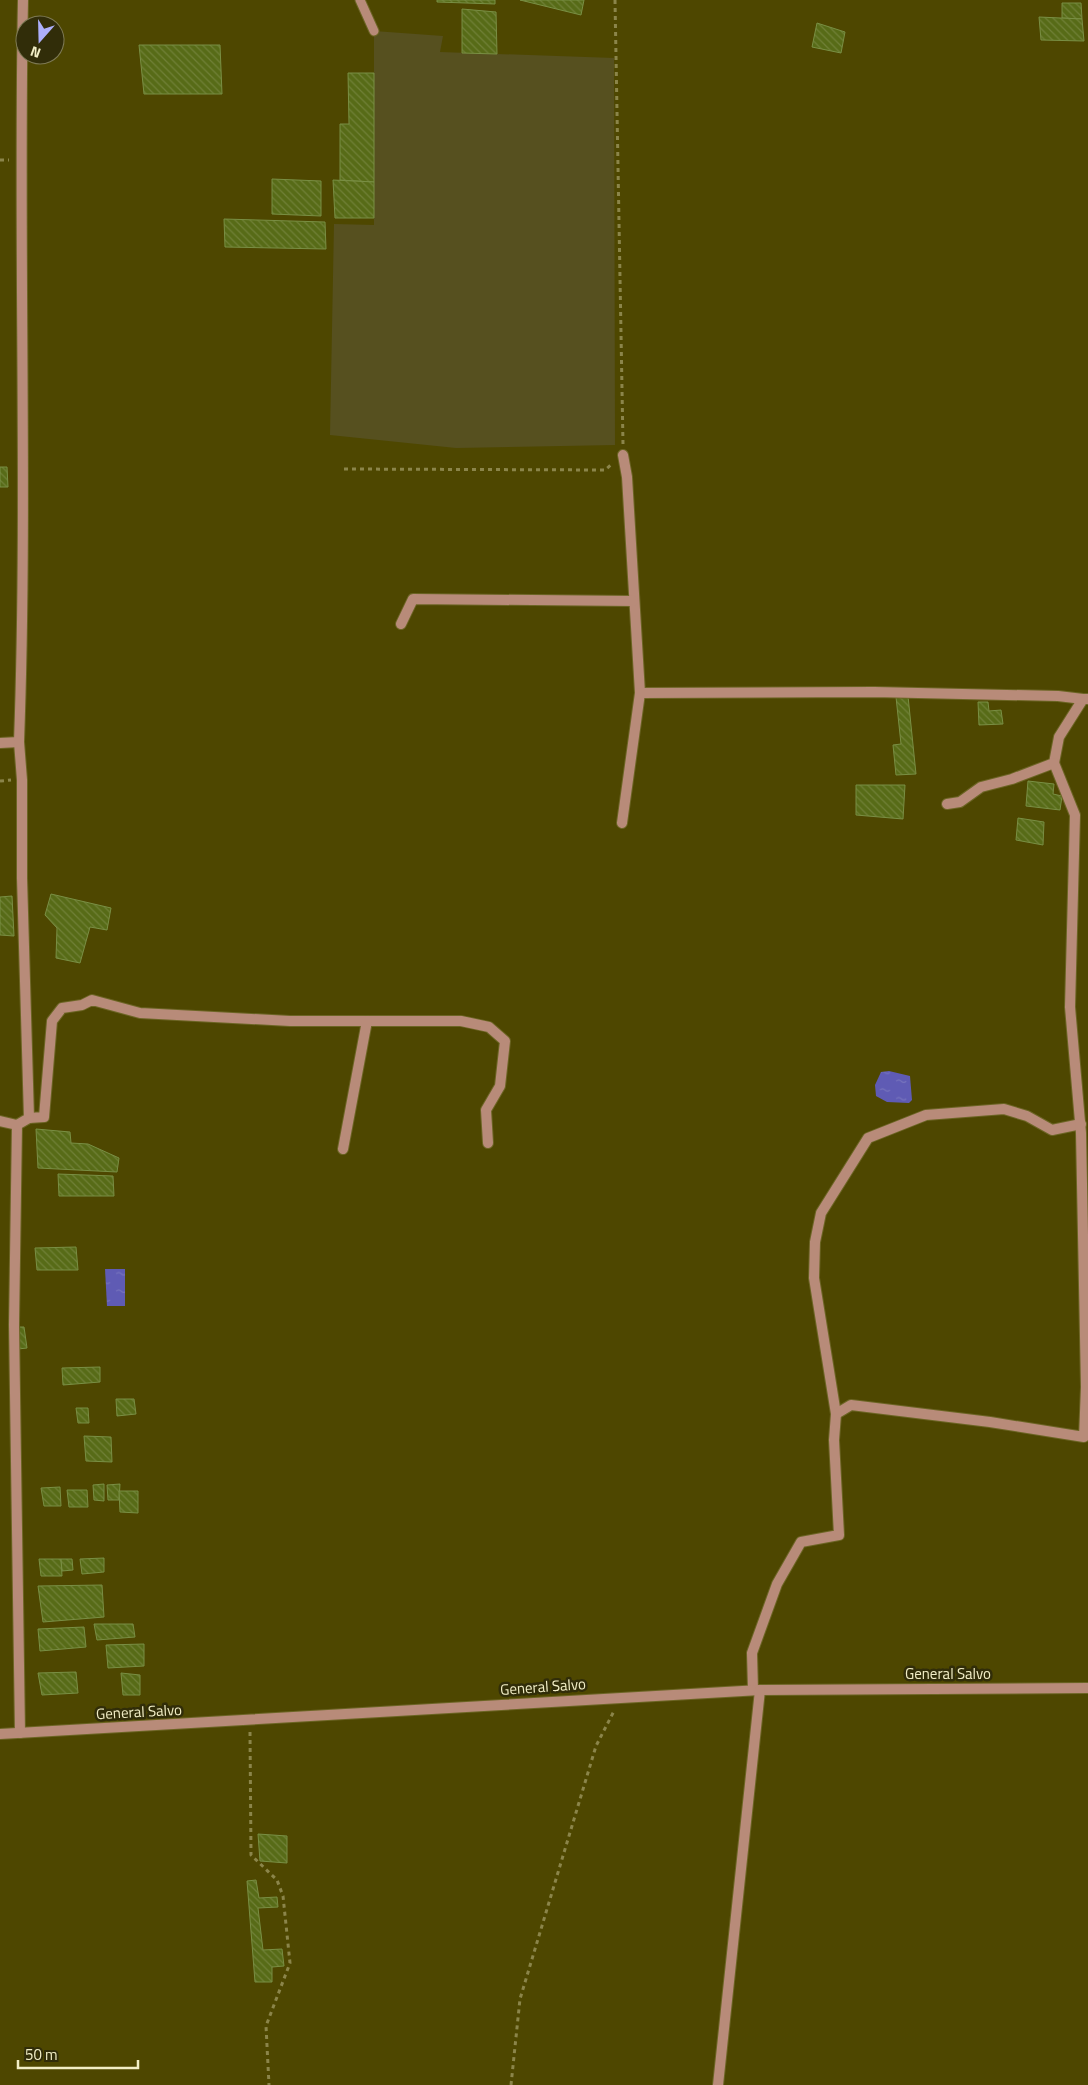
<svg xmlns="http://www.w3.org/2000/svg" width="1088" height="2085" font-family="'Titillium Web',sans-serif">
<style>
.built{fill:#56501f}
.water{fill:url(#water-ripples)}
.building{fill:url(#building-back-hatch);stroke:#798f44}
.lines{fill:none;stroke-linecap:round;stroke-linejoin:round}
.lane-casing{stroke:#6c6524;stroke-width:11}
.street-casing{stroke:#6c6524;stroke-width:12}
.path{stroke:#8b854a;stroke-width:3;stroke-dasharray:4 4;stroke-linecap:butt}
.lane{stroke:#b88b79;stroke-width:9}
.street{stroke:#b88b79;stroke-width:10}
.labels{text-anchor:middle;stroke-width:5;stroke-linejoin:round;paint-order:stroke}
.street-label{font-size:15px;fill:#f2eec6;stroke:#312d09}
</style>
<defs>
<pattern id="water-ripples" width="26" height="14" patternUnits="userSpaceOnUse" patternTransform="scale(1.25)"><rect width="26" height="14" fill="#5f5bb4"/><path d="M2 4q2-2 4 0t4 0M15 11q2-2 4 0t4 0" fill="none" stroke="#7673bd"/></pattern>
<pattern id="building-back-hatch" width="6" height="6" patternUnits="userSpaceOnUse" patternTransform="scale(1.25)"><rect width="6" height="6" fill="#576b17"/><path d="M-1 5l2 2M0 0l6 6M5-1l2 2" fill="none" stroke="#708037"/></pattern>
</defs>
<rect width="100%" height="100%" fill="#4e4700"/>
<!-- built -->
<path class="built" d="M374 31 443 36 440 52 614 58 615 445 456 448 330 435 334 224 374 225Z"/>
<!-- water -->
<g class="water">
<path d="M889 1071 910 1076 912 1100 909 1103 887 1102 876 1096 875 1085 881 1072Z"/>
<path d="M105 1269H125V1306H107Z"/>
</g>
<!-- building -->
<g class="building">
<path d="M437 0H495V4L437 2Z"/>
<path d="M520 0H584L581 15Z"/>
<path d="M1062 3H1081L1082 19 1062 18Z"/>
<path d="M462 9 496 12 497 54 462 53Z"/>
<path d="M1039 17 1082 19 1084 41 1041 40Z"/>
<path d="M817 23 845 32 841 53 812 47Z"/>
<path d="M139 45H220L222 94H144Z"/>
<path d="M348 73H374V182L340 180V124H349Z"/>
<path d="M272 179 321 181V216L272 214Z"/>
<path d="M333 180 374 182V218H335Z"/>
<path d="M224 219 325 222 326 249 225 247Z"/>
<path d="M0 467H7L8 487H0Z"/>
<path d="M908 696 916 774 896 775 893 745 901 744 896 697Z"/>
<path d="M978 702H988L989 711 1001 710 1003 724 979 725Z"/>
<path d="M1028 781 1054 784 1053 794 1062 796 1060 810 1026 806Z"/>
<path d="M856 785H905L903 819 856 815Z"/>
<path d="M1018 818 1044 822 1043 845 1016 840Z"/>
<path d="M51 894 111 908 107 930 90 927 80 963 56 958 57 928 45 915Z"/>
<path d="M12 896 14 936 0 935V897Z"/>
<path d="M36 1129 70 1132 71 1143 88 1144 119 1158 117 1172 38 1168Z"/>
<path d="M58 1174 113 1176 114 1196H59Z"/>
<path d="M76 1247 78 1270H37L35 1248Z"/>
<path d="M17 1327H24L27 1348 18 1349Z"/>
<path d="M100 1367V1382L63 1385 62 1368Z"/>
<path d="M116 1399H134L136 1414 117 1416Z"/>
<path d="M76 1408H88L89 1423H78Z"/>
<path d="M84 1436 111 1437 112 1462 86 1461Z"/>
<path d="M104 1484V1501L94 1500 93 1485Z"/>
<path d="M120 1484 119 1500H108L107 1485Z"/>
<path d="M60 1487 61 1506H44L41 1488Z"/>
<path d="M67 1490H87L88 1507H69Z"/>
<path d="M119 1491H138V1513L120 1512Z"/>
<path d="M104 1558V1572L82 1574 80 1559Z"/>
<path d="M39 1559H61L62 1576H41Z"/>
<path d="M61 1559H72L73 1570 62 1571Z"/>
<path d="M102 1585 104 1617 43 1622 38 1586Z"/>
<path d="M94 1624H133L135 1637 97 1640Z"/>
<path d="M84 1627 86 1647 40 1651 38 1629Z"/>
<path d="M144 1644V1666L108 1668 106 1645Z"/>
<path d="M76 1672 78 1693 42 1695 38 1673Z"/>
<path d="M121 1673 140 1675V1695H123Z"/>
<path d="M258 1834 287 1836V1863L260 1861Z"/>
<path d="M256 1880 259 1898 277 1897 278 1907 258 1908 263 1950 282 1949 284 1966 272 1967V1982H255L247 1881Z"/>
</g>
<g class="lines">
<defs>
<path id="lane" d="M360 0 374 31"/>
<g id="street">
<path d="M623 455 627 477 640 693"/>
<path d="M401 624 413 599 633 601"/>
<path d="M0 743 19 742"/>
<path d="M947 804 960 802 981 787 1012 779 1054 763 1059 737 1083 699H1087"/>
<path d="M622 823 640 693 874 692 1058 696 1083 699"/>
<path d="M29 1118 44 1117 52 1021 62 1008 82 1005 92 1000 140 1013 290 1021H461L489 1027 505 1041 500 1086 486 1110 488 1143"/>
<path d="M0 1121 17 1125"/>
<path d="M343 1149 367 1021"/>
<path d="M836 1414 814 1278 815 1242 821 1213 868 1138 926 1115 1004 1109 1027 1116 1052 1130 1081 1124"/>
<path d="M753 1690 752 1653 777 1584 801 1542 839 1535 834 1440 836 1414 851 1405 990 1422 1084 1437 1086 1387 1081 1133 1070 1007 1075 815 1054 763"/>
<path d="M20 1733 14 1325 17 1125 29 1118 22 878V780L19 742C28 495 18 247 23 0"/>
<path d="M0 1734 760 1690 1088 1688"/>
<path d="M718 2085 760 1690"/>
</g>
</defs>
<!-- lane casing -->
<use href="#lane" class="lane-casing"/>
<!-- street casing -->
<use href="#street" class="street-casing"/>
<!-- path -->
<g class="path">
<path d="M615 0 623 444"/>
<path d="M0 160H9"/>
<path d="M344 469 605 470 613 463"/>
<path d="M0 781 11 780"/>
<path d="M250 1732 251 1855 277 1880 283 1896 290 1963 266 2026 269 2085"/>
<path d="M511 2085 520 1999 596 1746 614 1711"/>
</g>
<!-- lane -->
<use href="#lane" class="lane"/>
<!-- street -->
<use href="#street" class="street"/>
</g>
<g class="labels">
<!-- street labels -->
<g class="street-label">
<text x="948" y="1679">General Salvo</text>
<text transform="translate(543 1687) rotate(-4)" y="5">General Salvo</text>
<text transform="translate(139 1712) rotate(-3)" y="5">General Salvo</text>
</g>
</g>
<!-- north arrow -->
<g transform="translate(40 40) rotate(200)"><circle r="24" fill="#312d09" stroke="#7e7a55"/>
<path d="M0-4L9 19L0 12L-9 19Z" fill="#adaffb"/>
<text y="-8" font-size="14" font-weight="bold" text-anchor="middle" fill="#f2eec6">N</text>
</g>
<!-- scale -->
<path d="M18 2060v8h120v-8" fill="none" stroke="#f2eec6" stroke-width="2.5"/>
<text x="25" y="2060" font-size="15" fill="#f2eec6" stroke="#312d09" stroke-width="4" paint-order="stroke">50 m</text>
</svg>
